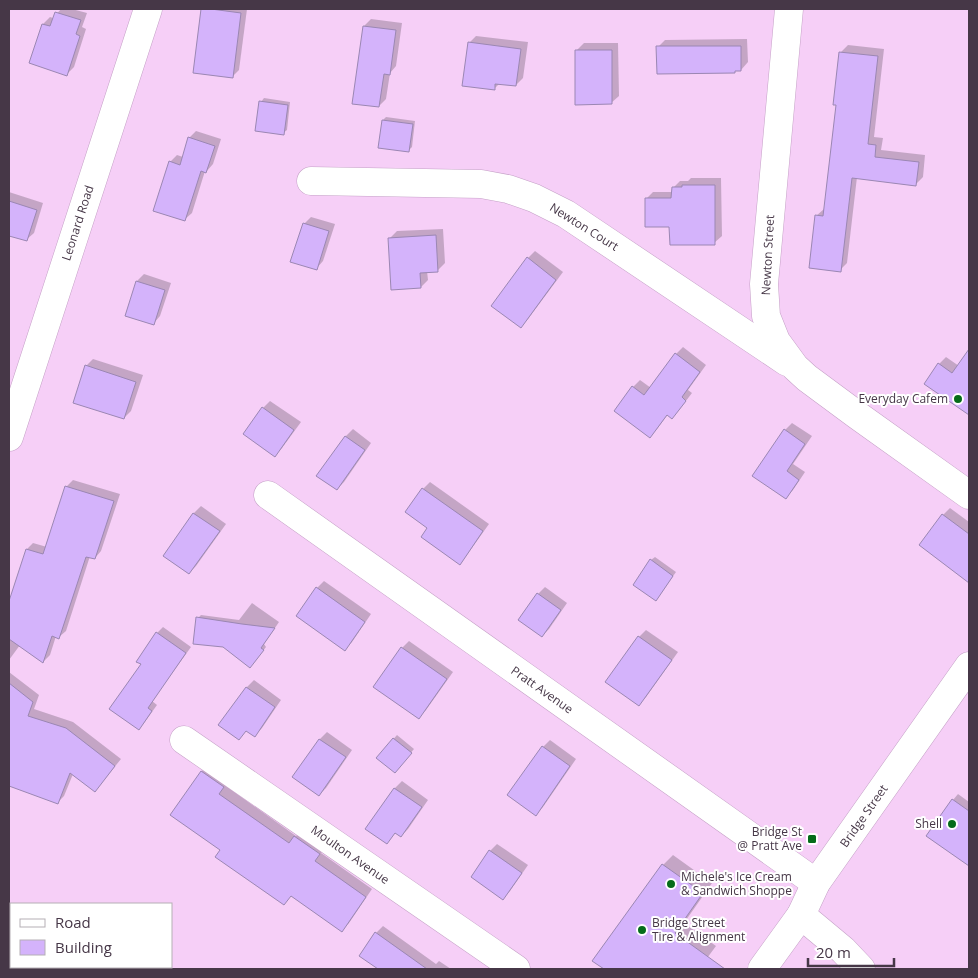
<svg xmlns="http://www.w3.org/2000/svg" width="978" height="978" font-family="'Open Sans',sans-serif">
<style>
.shadow{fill:#0003}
.building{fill:#d4b3fb;stroke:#9b87b3}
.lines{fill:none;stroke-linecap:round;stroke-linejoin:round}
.minor-casing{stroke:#c5a1c7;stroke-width:29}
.primary-casing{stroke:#c5a1c7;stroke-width:29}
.minor{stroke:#fff;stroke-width:28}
.primary{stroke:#fff;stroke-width:28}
.poi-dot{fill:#056c1a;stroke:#fff;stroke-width:2}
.labels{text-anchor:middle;stroke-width:4;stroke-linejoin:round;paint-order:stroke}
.street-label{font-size:12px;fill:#463747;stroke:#fff}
.poi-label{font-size:12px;fill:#463747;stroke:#fff;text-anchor:end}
</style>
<rect width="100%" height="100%" fill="#f6cff7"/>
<!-- shadow -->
<g class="shadow">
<path d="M61 9H72L87 13 82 27 86 29 74 67 67 74 43 24 50 17 53 18Z"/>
<path d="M202 9H247L239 70 232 77 194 72Z"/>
<path d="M371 19 402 23 396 66 390 73 386 99 379 106 364 26Z"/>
<path d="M476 36 528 42 523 78 516 85 500 83 494 89 469 43Z"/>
<path d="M747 39 748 62 741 70 737 69 734 72 658 47 665 40Z"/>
<path d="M584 43H618L619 96 611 103 576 51Z"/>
<path d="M848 45 884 49 874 137 883 138 881 150 925 155 923 177 916 184 857 177 847 263 840 270 816 216 824 209H825L837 104 841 52Z"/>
<path d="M264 98 290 102 287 130 283 133 261 102Z"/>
<path d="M386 117 415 121 412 147 409 150 383 120Z"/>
<path d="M196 131 221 139 213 164 206 172 205 171 192 213 184 220 170 162 177 155 183 157 189 138Z"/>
<path d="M691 178H721L722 236 714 243 671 225 646 199 653 192H673V188L680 181H688Z"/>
<path d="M9 192 43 203 34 233 26 240 9 234Z"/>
<path d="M311 217 335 224 323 261 316 269 304 224Z"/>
<path d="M443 229 445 263 438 270 427 271 428 280 421 287 390 238 397 231Z"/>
<path d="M535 251 563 272 528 319 521 326 528 258Z"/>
<path d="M144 274 171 283 160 316 153 324 126 315 137 281Z"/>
<path d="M683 347 706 365 688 390 692 393 679 410 672 417 668 414 657 429 650 436 633 387 640 380 651 388 676 354Z"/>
<path d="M946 357 959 366 964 361 969 364V413L926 384 939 364Z"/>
<path d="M93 359 143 375 131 411 124 418 86 366Z"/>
<path d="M270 401 301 422 282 448 275 455 263 408Z"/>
<path d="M792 423 812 436 793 464 805 472 793 490 786 497 785 430Z"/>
<path d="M353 429 371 443 344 482 337 489 346 436Z"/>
<path d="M73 480 120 494 101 551 95 558 90 556 66 631 59 637 56 636 50 655 43 662 20 645 9 660V605L27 549 33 543 47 547 67 486Z"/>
<path d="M430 482 489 524 466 556 459 563 429 528 423 489Z"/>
<path d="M201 506 226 524 196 566 189 573 165 555 194 513Z"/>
<path d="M950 508 969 522V581L943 515Z"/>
<path d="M655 557 676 572 659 596 651 560Z"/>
<path d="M324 581 371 614 352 642 345 649 317 588Z"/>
<path d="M545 587 567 603 549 629 542 636 538 594Z"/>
<path d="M252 603 279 622 264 644 266 647 253 664 198 618 201 615 239 620Z"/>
<path d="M163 627 191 647 152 701 157 705 144 723 139 728 143 663 157 633Z"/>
<path d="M646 630 678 652 646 697 639 704 607 682 639 637Z"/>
<path d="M409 641 453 672 426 710 419 717 402 648Z"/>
<path d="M9 672 39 695 34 709 73 722 121 759 95 791 73 774 64 796 57 803 9 784Z"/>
<path d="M254 680 281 700 262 728 255 735 247 730 239 738 220 725 247 687Z"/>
<path d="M327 732 352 750 326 788 319 795 294 777 320 739Z"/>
<path d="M397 735 414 749 398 768 378 757Z"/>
<path d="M550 740 576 759 543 807 536 814 543 747Z"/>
<path d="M209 764 230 780 226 786 296 836 302 830 326 847 321 853 372 889 349 923 342 930 172 815 202 771Z"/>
<path d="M402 781 428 800 408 829 401 836 396 832 387 842 367 829 395 788Z"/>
<path d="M958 794 969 802V865L928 835 953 800Z"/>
<path d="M497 844 528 865 510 891 503 898 472 877 490 851Z"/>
<path d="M673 855 712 883 684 923 716 946 699 969H607L594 960 663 865Z"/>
<path d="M383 926 436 964 439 961 451 969H380L360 956 376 933Z"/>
</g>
<!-- building -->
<g class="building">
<path d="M201 9H211L241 13 233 78 193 73Z"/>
<path d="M55 12 81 20 76 34 80 36 67 76 29 63 42 24 50 26Z"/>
<path d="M363 26 396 30 390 75 384 74 379 107 352 104Z"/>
<path d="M468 42 521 49 516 86 495 84V90L462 86Z"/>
<path d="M656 46H741V71H735V73L657 74Z"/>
<path d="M575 50H612V104L575 105Z"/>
<path d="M839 52 878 56 868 144 876 145 875 157 919 162 916 186 852 178 841 272 809 268 815 215 823 216 836 105H833Z"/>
<path d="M259 101 288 105 284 135 255 131Z"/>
<path d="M382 120 413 124 409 152 378 148Z"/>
<path d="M188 137 215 146 206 173 201 171 185 221 153 211 169 161 180 165Z"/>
<path d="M682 185H715V245H670L669 227H645V198H671L672 187H682Z"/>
<path d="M9 201 37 210 27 241 9 236Z"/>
<path d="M303 223 329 231 317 270 290 262Z"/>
<path d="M436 235 438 272 420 273 421 288 391 290 388 238Z"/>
<path d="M527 257 556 280 521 328 491 306Z"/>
<path d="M136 281 165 290 154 325 125 316Z"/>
<path d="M969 349V415L924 384 938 363 952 373Z"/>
<path d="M675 353 700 372 682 397 686 401 672 419 667 415 650 438 614 411 632 386 644 395Z"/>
<path d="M85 365 136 382 124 419 73 403Z"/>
<path d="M262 407 294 430 275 457 243 434Z"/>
<path d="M784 429 805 444 787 471 799 480 786 499 752 476Z"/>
<path d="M345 436 365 450 337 490 316 476Z"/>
<path d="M65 486 114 501 95 559 86 557 59 639 52 636 43 663 9 639V601L26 549 43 554Z"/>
<path d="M422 488 483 531 460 565 421 537 427 528 405 512Z"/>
<path d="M193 513 220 531 189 574 163 556Z"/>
<path d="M942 514 969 534V583L919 545Z"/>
<path d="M650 559 673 576 656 601 633 585Z"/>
<path d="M316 587 365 622 345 651 296 616Z"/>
<path d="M537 593 561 610 542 637 518 620Z"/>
<path d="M196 617 242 624 275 628 261 648 264 650 250 668 223 647 193 644Z"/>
<path d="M156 632 186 653 148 708 152 711 139 730 109 709 141 664 136 662Z"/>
<path d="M638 636 672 660 639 706 605 682Z"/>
<path d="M401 647 447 679 419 719 373 687Z"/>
<path d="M9 683 33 702 28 716 66 728 115 766 95 792 70 773 58 804 9 786Z"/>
<path d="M246 687 275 707 255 737 246 731 239 740 218 725Z"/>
<path d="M393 738 412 753 395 773 376 758Z"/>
<path d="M319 739 346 757 319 796 292 777Z"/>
<path d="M542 746 570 766 536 816 507 795Z"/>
<path d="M201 771 224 787 219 794 289 843 294 836 320 854 315 861 366 897 342 932 291 896 284 905 215 857 220 850 170 815Z"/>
<path d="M394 788 422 807 401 837 395 833 387 844 365 829Z"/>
<path d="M952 799 969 811V866L926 836Z"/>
<path d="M489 850 522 873 503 900 471 877Z"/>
<path d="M662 864 703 893 675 933 725 969H604L592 961Z"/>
<path d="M375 932 427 969H378L359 956Z"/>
</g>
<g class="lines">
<defs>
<g id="minor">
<path d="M789 9 764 284 766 316 776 341 795 367 807 378 857 415 969 495"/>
<path d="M311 181 481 184 508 189 534 198 566 214 787 362"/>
<path d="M9 437 148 9"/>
<path d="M268 495 816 883"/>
<path d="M184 740 516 969"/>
<path d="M801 915 843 950 861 969"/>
</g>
<path id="primary" d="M762 969 801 915 816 883 969 666"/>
</defs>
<!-- minor casing -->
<use href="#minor" class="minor-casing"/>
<!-- primary casing -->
<use href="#primary" class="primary-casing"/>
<!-- minor -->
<use href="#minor" class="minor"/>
<!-- primary -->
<use href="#primary" class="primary"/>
</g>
<!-- markers -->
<g class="poi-dot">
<circle cx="958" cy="399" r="5"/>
<circle cx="952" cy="824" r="5"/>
<rect x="807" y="834" width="10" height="10" rx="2.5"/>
<circle cx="671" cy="884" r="5"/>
<circle cx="642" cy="930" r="5"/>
</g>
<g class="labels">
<!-- street labels -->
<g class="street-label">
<text transform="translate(78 223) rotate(-72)" y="4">Leonard Road</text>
<text transform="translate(584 227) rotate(32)" y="4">Newton Court</text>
<text transform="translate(768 255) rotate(-87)" y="4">Newton Street</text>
<text transform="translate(542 690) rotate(35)" y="4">Pratt Avenue</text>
<text transform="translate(864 816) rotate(-55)" y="4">Bridge Street</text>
<text transform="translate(350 855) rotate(35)" y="4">Moulton Avenue</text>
</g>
<!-- poi labels -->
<g class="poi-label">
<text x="948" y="403">Everyday Cafem</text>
<text x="942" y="828">Shell</text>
<text x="802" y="836">Bridge St<tspan x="802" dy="14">@ Pratt Ave</tspan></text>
<text x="681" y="881" text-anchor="start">Michele's Ice Cream<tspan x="681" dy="14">&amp; Sandwich Shoppe</tspan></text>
<text x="652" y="927" text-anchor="start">Bridge Street<tspan x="652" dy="14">Tire &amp; Alignment</tspan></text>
</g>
</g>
<!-- border -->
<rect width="978" height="978" fill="none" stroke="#463747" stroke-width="20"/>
<!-- legend -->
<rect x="10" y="903" width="162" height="65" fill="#ffffff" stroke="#b5afb5"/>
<rect x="20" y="919" width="25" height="8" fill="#ffffff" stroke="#b5afb5"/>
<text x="55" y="928" font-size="15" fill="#463747">Road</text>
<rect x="20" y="940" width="25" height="15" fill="#d4b3fb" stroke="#b5afb5"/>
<text x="55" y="953" font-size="15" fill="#463747">Building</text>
<!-- scale -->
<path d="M808 958v8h86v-8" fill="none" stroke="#463747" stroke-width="2.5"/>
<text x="816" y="958" font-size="15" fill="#463747" stroke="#ffffff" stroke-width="4" paint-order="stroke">20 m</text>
</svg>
